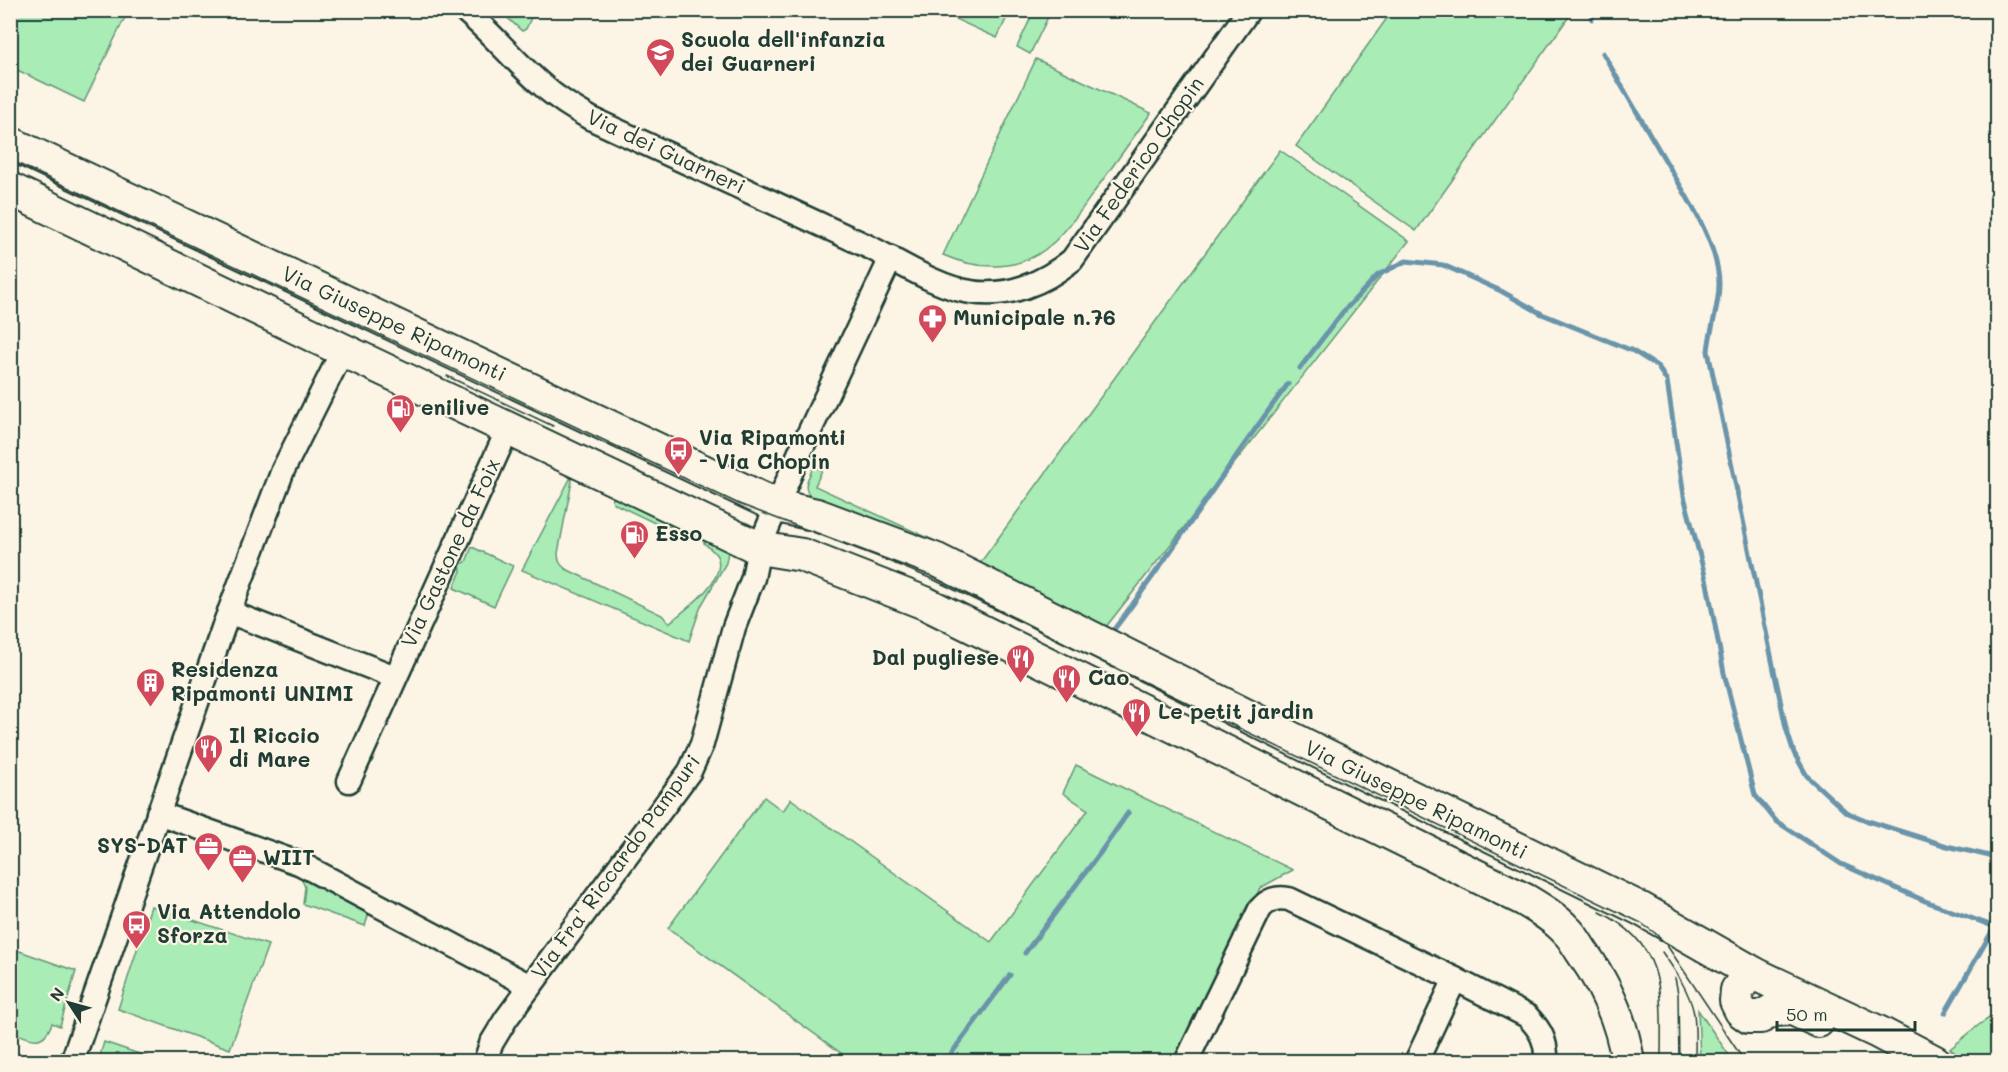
<svg xmlns="http://www.w3.org/2000/svg" width="2008" height="1072" font-family="Mali,sans-serif">
<style>
.green{fill:#a9ecb6;stroke:#649475;stroke-width:1.5}
.lines{fill:none;stroke-linecap:round;stroke-linejoin:round}
.stream{stroke:#6994aa;stroke-width:5}
.street-casing{stroke:#1f3d34;stroke-width:27}
.secondary-casing{stroke:#1f3d34;stroke-width:36}
.street{stroke:#fcf5e5;stroke-width:22}
.secondary{stroke:#fcf5e5;stroke-width:32}
.tram{stroke:#1f3d34;stroke-width:1.5}
.labels{text-anchor:middle;stroke-width:4.5;stroke-linejoin:round;paint-order:stroke}
.poi-label{font-size:21px;font-weight:bold;fill:#1f3d34;stroke:#fcf5e5;text-anchor:start}
.street-label{font-size:21px;fill:#1f3d34;stroke:#fcf5e5}
</style>
<rect width="100%" height="100%" fill="#fcf5e5"/>
<filter id="ink" filterUnits="userSpaceOnUse"><feTurbulence type="fractalNoise" baseFrequency=".0167" numOctaves="2"/><feDisplacementMap in="SourceGraphic" scale="12" xChannelSelector="R" yChannelSelector="G"/><feConvolveMatrix kernelMatrix="1 2 1 2 8 2 1 2 1" color-interpolation-filters="sRGB"/></filter>
<g filter="url(#ink)">
<!-- green -->
<g class="green">
<path d="M10 11H128L84 102 11 67Z"/>
<path d="M500 11H534L526 29 522 31Z"/>
<path d="M959 11V10L1010 11 997 38 955 19Z"/>
<path d="M1034 11H1051L1030 54 1017 47Z"/>
<path d="M1392 11H1573L1416 231 1296 146Z"/>
<path d="M1036 59 1151 113C1133 138 1115 163 1097 188 1084 206 1071 226 1054 242 1023 272 980 271 943 255Z"/>
<path d="M1280 150 1409 241 1105 628 978 566Z"/>
<path d="M814 466 822 470 815 486 948 547 946 549 811 497C801 487 809 477 814 466Z"/>
<path d="M571 477 572 481 558 553C558 561 560 565 566 569L662 615 669 623C685 610 728 580 717 556 714 551 708 547 704 543V539L725 549 728 552 726 563 701 606 689 641 522 570Z"/>
<path d="M614 497H615L672 524 671 526 663 527 613 503 612 500Z"/>
<path d="M472 547 513 566 494 606 454 588 461 571 460 564 466 562Z"/>
<path d="M1076 765 1293 870 1260 888 1177 1061H852L668 928 764 797 783 811 791 799 991 942 1088 810 1063 793Z"/>
<path d="M299 873 371 906 365 926 303 904 305 887Z"/>
<path d="M151 906 268 945 230 1049 118 1009Z"/>
<path d="M11 948 76 971 60 1026 52 1023C43 1048 30 1039 11 1031Z"/>
<path d="M1698 1010 1733 1061H1700Z"/>
<path d="M1997 1013V1061H1967L1950 1049 1980 1024Z"/>
<path d="M104 1042 160 1061H101V1052Z"/>
</g>
<g class="lines">
<!-- stream -->
<g class="stream">
<path d="M1592 10V19"/>
<path d="M1603 53C1623 89 1644 124 1665 160 1685 194 1719 244 1719 284 1719 308 1710 328 1708 351L1786 728 1794 753 1807 776 1846 812 1868 821 1947 846 1998 858"/>
<path d="M1300 368 1342 313 1378 275 1406 261 1443 265 1501 291 1542 314 1633 351 1657 366 1667 381 1684 496 1707 583 1724 673 1755 795 1776 821 1841 864 1925 901 1998 928"/>
<path d="M1112 632C1174 551 1227 465 1288 384"/>
<path d="M1025 953 1100 853 1128 813"/>
<path d="M1945 1013 1998 921"/>
<path d="M945 1062 1010 975"/>
</g>
<defs>
<g id="street">
<path d="M464 10C492 33 514 61 541 84 556 98 573 108 590 118 683 161 776 203 867 246 898 261 938 288 971 292 1008 298 1044 283 1072 260L1249 10"/>
<path d="M229 612 395 677"/>
<path d="M349 781 508 429"/>
<path d="M158 813 301 864 530 986"/>
<path d="M72 1062 223 628 283 470 343 350"/>
<path d="M485 1062 491 1044 506 1019 690 771 702 744 734 627 753 578 759 548 799 454 891 258"/>
<path d="M1186 1062 1260 909C1269 899 1276 897 1289 899L1455 979 1527 1016C1541 1030 1547 1042 1546 1062"/>
<path d="M1416 1062 1455 979"/>
</g>
<g id="secondary">
<path d="M10 143 777 506 817 515 937 560 1307 746 1641 909 1755 974 1878 1032 1935 1062"/>
<path d="M10 189 343 350 759 548 802 555 925 603 1525 900C1540 909 1555 918 1566 930 1573 936 1577 945 1582 952 1606 986 1622 1021 1628 1062"/>
<path d="M1755 974 1745 979 1737 990 1736 1001 1741 1011 1749 1017H1761L1773 1010 1793 1009 1818 1021"/>
</g>
</defs>
<!-- street casing -->
<use href="#street" class="street-casing"/>
<!-- secondary casing -->
<use href="#secondary" class="secondary-casing"/>
<!-- street -->
<use href="#street" class="street"/>
<!-- secondary -->
<use href="#secondary" class="secondary"/>
<!-- tram -->
<g class="tram">
<path d="M10 160 739 504 876 556 932 579 1641 923 1655 933 1666 944 1745 1062"/>
<path d="M447 376 553 426"/>
<path d="M1600 912C1668 945 1661 997 1661 1062"/>
<path d="M1662 952C1675 970 1690 992 1694 1014 1696 1030 1695 1046 1695 1062"/>
<path d="M1675 978 1678 993 1679 1062"/>
</g>
</g>
</g>
<!-- icons -->
<defs>
<symbol id="school-pin" viewBox="-11 -11 22 30"><path d="M0 17L-7.5 6A9.5 9.5 0 1 1 7.5 6Z" fill="#d1495b" stroke="#fcf5e5"/><path d="M0-5L7-2L0 1L-7-2ZM-4 1L0 2.5L4 1V4Q0 6-4 4Z" fill="#fff"/></symbol>
<symbol id="pharmacy-pin" viewBox="-11 -11 22 30"><path d="M0 17L-7.5 6A9.5 9.5 0 1 1 7.5 6Z" fill="#d1495b" stroke="#fcf5e5"/><path d="M-2-6h4v4h4v4h-4v4h-4v-4h-4v-4h4Z" fill="#fff"/></symbol>
<symbol id="fuel-pin" viewBox="-11 -11 22 30"><path d="M0 17L-7.5 6A9.5 9.5 0 1 1 7.5 6Z" fill="#d1495b" stroke="#fcf5e5"/><path d="M-5.5-6h7V0h2V4h1.3V-2.5L3-4.5l.8-.8L6-3V5H2.5V1h-1V6h-7ZM-4.2-4.7v3.2H.2V-4.7Z" fill="#fff"/></symbol>
<symbol id="bus-pin" viewBox="-11 -11 22 30"><path d="M0 17L-7.5 6A9.5 9.5 0 1 1 7.5 6Z" fill="#d1495b" stroke="#fcf5e5"/><path d="M-5-6H5V4H4V6H2V4H-2V6H-4V4H-5ZM-3.5-4V0h7V-4ZM-3.5 1.2v1.5H-2V1.2ZM2 1.2v1.5H3.5V1.2Z" fill="#fff"/></symbol>
<symbol id="restaurant-pin" viewBox="-11 -11 22 30"><path d="M0 17L-7.5 6A9.5 9.5 0 1 1 7.5 6Z" fill="#d1495b" stroke="#fcf5e5"/><path d="M-5-6h1v4h1v-4h1v4h1v-4h1v5L-1.5 .5V6h-2V.5L-5-1ZM5-6V6H3V1.5H1.5Q1.5-4 5-6Z" fill="#fff"/></symbol>
<symbol id="building-pin" viewBox="-11 -11 22 30"><path d="M0 17L-7.5 6A9.5 9.5 0 1 1 7.5 6Z" fill="#d1495b" stroke="#fcf5e5"/><path d="M-4-6H4V6H1V3H-1V6H-4ZM-2.5-4.3h1.7v1.8h-1.7ZM.8-4.3h1.7v1.8H.8ZM-2.5-1h1.7V.8h-1.7ZM.8-1h1.7V.8H.8Z" fill="#fff"/></symbol>
<symbol id="office-pin" viewBox="-11 -11 22 30"><path d="M0 17L-7.5 6A9.5 9.5 0 1 1 7.5 6Z" fill="#d1495b" stroke="#fcf5e5"/><path d="M-6-3h4V-5.5h4V-3h4V5H-6ZM-1-4.5V-3h2v-1.5ZM-6 0V1H6V0Z" fill="#fff"/></symbol>
</defs>
<g fill-rule="evenodd">
<use href="#school-pin" x="644" y="36" width="33" height="45"/>
<use href="#pharmacy-pin" x="916" y="302" width="33" height="45"/>
<use href="#fuel-pin" x="384" y="392" width="33" height="45"/>
<use href="#bus-pin" x="662" y="434" width="33" height="45"/>
<use href="#fuel-pin" x="618" y="518" width="33" height="45"/>
<use href="#restaurant-pin" x="1004" y="642" width="33" height="45"/>
<use href="#restaurant-pin" x="1050" y="662" width="33" height="45"/>
<use href="#building-pin" x="134" y="666" width="33" height="45"/>
<use href="#restaurant-pin" x="1120" y="696" width="33" height="45"/>
<use href="#restaurant-pin" x="192" y="732" width="33" height="45"/>
<use href="#office-pin" x="192" y="830" width="33" height="45"/>
<use href="#office-pin" x="226" y="842" width="33" height="45"/>
<use href="#bus-pin" x="120" y="908" width="33" height="45"/>
</g>
<g class="labels">
<!-- poi labels -->
<g class="poi-label">
<text x="681" y="47">Scuola dell'infanzia<tspan x="681" dy="24">dei Guarneri</tspan></text>
<text x="953" y="325">Municipale n.76</text>
<text x="421" y="415">enilive</text>
<text x="699" y="445">Via Ripamonti<tspan x="699" dy="24">- Via Chopin</tspan></text>
<text x="655" y="541">Esso</text>
<text x="999" y="665" text-anchor="end">Dal pugliese</text>
<text x="171" y="677">Residenza<tspan x="171" dy="24">Ripamonti UNIMI</tspan></text>
<text x="1088" y="685">Cao</text>
<text x="1158" y="719">Le petit jardin</text>
<text x="229" y="743">Il Riccio<tspan x="229" dy="24">di Mare</tspan></text>
<text x="188" y="853" text-anchor="end">SYS-DAT</text>
<text x="263" y="865">WIIT</text>
<text x="157" y="919">Via Attendolo<tspan x="157" dy="24">Sforza</tspan></text>
</g>
<!-- street labels -->
<g class="street-label">
<text transform="translate(666 152) rotate(25)" y="7">Via dei Guarneri</text>
<text transform="translate(1139 165) rotate(-55)" y="7">Via Federico Chopin</text>
<text transform="translate(394 324) rotate(25)" y="7">Via Giuseppe Ripamonti</text>
<text transform="translate(451 553) rotate(-65)" y="7">Via Gastone da Foix</text>
<text transform="translate(1416 800) rotate(26)" y="7">Via Giuseppe Ripamonti</text>
<text transform="translate(616 867) rotate(-54)" y="7">Via Fra' Riccardo Pampuri</text>
</g>
</g>
<!-- margin -->
<rect width="2008" height="1072" fill="none" stroke="#fcf5e5" stroke-width="36"/>
<rect x="18" y="18" width="1972" height="1036" fill="none" stroke="#1f3d34" stroke-width="2" filter="url(#ink)"/>
<!-- north arrow -->
<g transform="translate(69 1003) rotate(306)" stroke="#fcf5e5" stroke-width="4.5" paint-order="stroke">
<path d="M0-4.5L10 22L0 15L-10 22Z" fill="#1f3d34"/>
<text y="-9" font-size="16" font-weight="bold" text-anchor="middle" fill="#1f3d34">N</text>
</g>
<!-- scale -->
<path d="M1777 1021v9h138v-9" fill="none" stroke="#1f3d34" stroke-width="3"/>
<text x="1786" y="1021" font-size="18" fill="#1f3d34" stroke="#fcf5e5" stroke-width="4.5" paint-order="stroke">50 m</text>
</svg>
